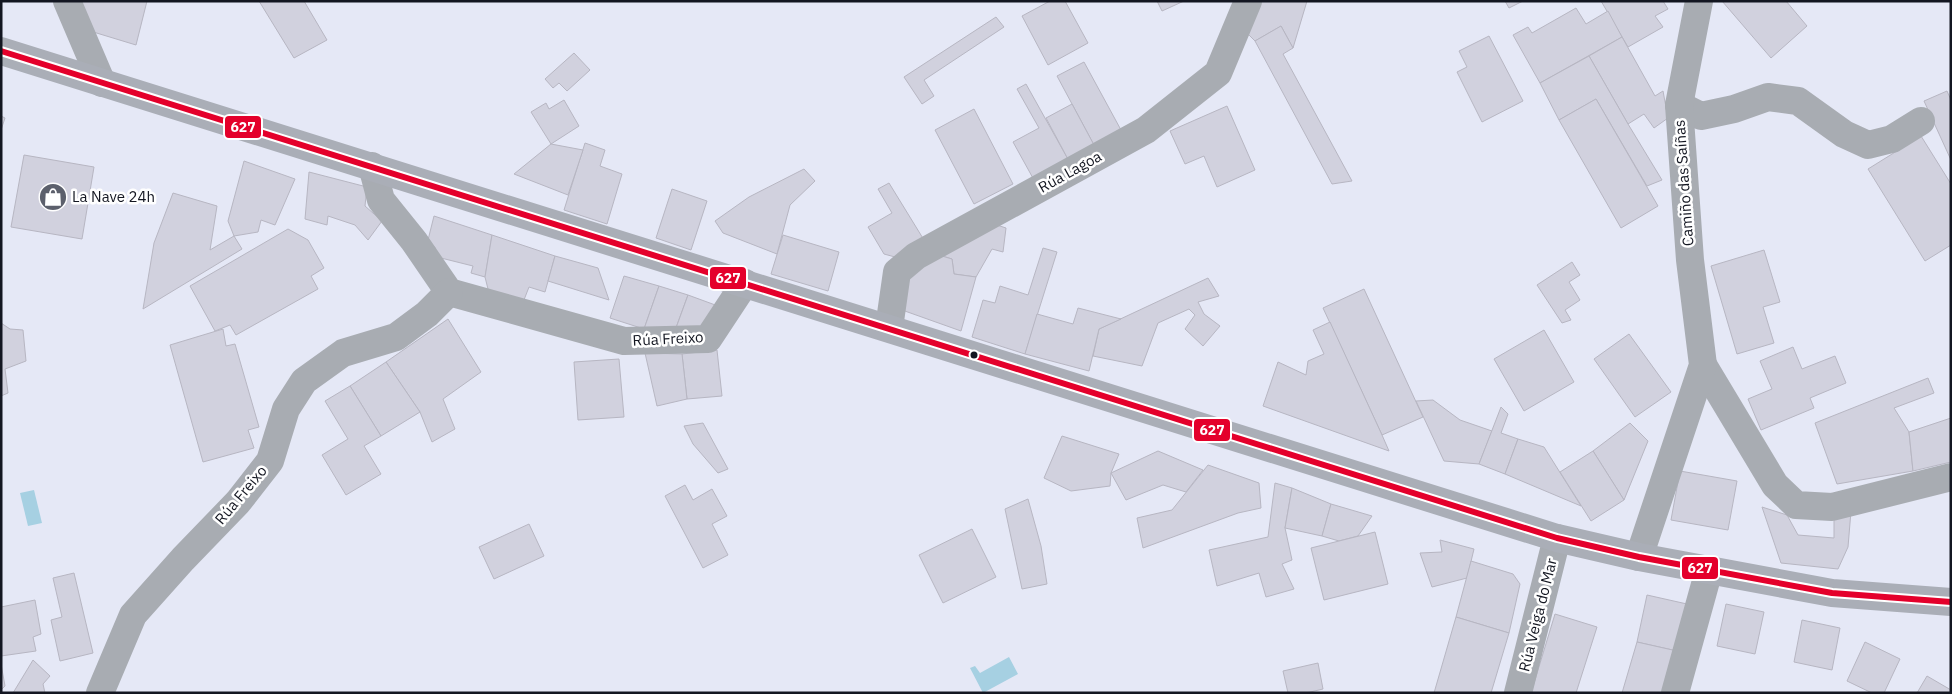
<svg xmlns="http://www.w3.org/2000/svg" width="1952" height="694" font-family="'IBM Plex Sans',sans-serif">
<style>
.water{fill:#a6d0e2}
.building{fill:#d1d1de;stroke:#b7b6c2}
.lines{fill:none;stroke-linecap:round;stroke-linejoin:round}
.minor{stroke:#a8acb2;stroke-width:28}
.major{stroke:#aaaeb7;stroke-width:28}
.bus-1-casing{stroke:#fff;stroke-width:10}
.bus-1{stroke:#e4002b;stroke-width:6}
.bus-dot{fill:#131621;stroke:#fff;stroke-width:2}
.labels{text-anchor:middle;stroke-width:5;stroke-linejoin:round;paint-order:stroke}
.street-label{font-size:15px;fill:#131621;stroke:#fff}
.poi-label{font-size:15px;fill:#131621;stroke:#fff;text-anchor:start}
.line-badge{stroke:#fff;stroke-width:2}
.badge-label{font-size:14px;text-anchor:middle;font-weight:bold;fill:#fff}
</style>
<rect width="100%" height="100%" fill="#e5e8f6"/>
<!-- water -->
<g class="water">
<path d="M34 490 42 523 28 526 20 493Z"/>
<path d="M1009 657 1018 674 983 693 970 668 975 666 980 673Z"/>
</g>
<!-- building -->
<g class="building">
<path d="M77 1H147L136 45 90 31Z"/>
<path d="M259 1H304L327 40 294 58Z"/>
<path d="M1050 1H1065L1088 43 1048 65 1022 16Z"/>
<path d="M1157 1H1184L1162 11Z"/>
<path d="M1256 1H1307L1293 48 1281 26 1255 41 1246 32Z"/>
<path d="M1505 1H1523L1509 8Z"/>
<path d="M1601 1H1663L1668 9 1655 16 1663 27 1628 47Z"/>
<path d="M1722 1H1786L1807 26 1771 58Z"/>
<path d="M1576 8 1586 24 1608 11 1622 37 1540 83 1513 35 1528 27 1532 33Z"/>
<path d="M996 17 1004 27 924 80 934 96 922 104 904 77Z"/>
<path d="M1281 26 1293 48 1283 54 1352 181 1332 184 1255 41Z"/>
<path d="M1489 36 1523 101 1482 122 1457 72 1467 67 1459 51Z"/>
<path d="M1622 37 1655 96 1663 91 1668 118 1654 128 1644 114 1628 124 1589 56Z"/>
<path d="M574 53 590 70 567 91 559 83 553 88 545 79Z"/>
<path d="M1589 56 1628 124 1662 180 1647 186 1596 99 1559 120 1540 83Z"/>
<path d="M1084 62 1121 130 1094 145 1057 76Z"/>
<path d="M1026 84 1069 161 1034 180 1013 142 1039 128 1017 89Z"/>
<path d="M1947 91 1951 100V160L1924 101Z"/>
<path d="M1596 99 1658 206 1621 228 1559 120Z"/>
<path d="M564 100 579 126 551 144 531 112 546 103 549 109Z"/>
<path d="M1072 104 1094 145 1069 161 1046 118Z"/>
<path d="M1227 106 1255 170 1217 187 1204 156 1185 164 1170 131Z"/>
<path d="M974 109 1013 184 974 204 935 130Z"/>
<path d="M1 116 5 118 1 130Z"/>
<path d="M1921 136 1951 184V245L1925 261 1868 169Z"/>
<path d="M585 143 605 150 600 166 622 174 607 224 564 210Z"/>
<path d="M551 144 583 150 568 195 514 174Z"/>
<path d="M24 155 94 167 82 239 11 227Z"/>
<path d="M244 161 295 179 275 225 261 220 258 232 234 236 228 221Z"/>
<path d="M804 169 815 181 790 205 777 254 723 233 715 221 749 197Z"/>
<path d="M309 172 367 187 365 206 382 221 368 240 355 225 328 216 327 225 305 219Z"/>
<path d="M889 183 924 240 895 257 884 254 868 227 892 213 878 189Z"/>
<path d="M672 189 707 201 691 250 656 238Z"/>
<path d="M173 193 217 206 210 250 234 236 242 249 143 309 154 243Z"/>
<path d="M434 216 492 235 485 277 471 273 473 266 433 256 435 247 427 244Z"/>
<path d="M994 224 1006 228 1003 252 992 249 976 277 954 274 952 259 942 256Z"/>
<path d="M288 229 308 240 324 268 311 276 318 289 236 335 230 325 215 331 190 286Z"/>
<path d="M492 235 555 256 545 292 529 287 522 305 490 297 485 277Z"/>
<path d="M783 235 839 252 828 291 771 274Z"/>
<path d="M1043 248 1057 252 1025 354 972 337 983 300 995 303 1000 286 1028 295Z"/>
<path d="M1764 250 1780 302 1763 307 1774 343 1737 354 1711 266Z"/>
<path d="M555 256 598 268 609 300 548 281Z"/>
<path d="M942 256 952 259 954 274 976 277 961 331 902 310 907 275Z"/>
<path d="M1572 262 1580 275 1569 282 1580 300 1565 310 1571 320 1562 323 1537 285Z"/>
<path d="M624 276 659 286 644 329 610 318Z"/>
<path d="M1208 278 1219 296 1198 302 1204 314 1220 326 1203 346 1185 329 1195 315 1189 309 1158 323 1142 366 1093 356 1099 329Z"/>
<path d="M659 286 688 295 674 333 644 329Z"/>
<path d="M1364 289 1423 417 1382 435 1323 308Z"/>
<path d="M688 295 718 306 694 335 676 328Z"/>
<path d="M1078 308 1121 319 1099 329 1089 371 1025 354 1037 314 1073 324Z"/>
<path d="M448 319 481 372 443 399 455 429 432 442 420 412 386 362Z"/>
<path d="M1330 322 1382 435 1389 451 1263 406 1278 362 1306 375 1308 361 1324 354 1313 330Z"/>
<path d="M1 323 10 329 23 330 26 361 5 369 8 393 1 396Z"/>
<path d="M223 329 226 346 235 344 259 427 248 430 254 448 203 462 170 345Z"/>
<path d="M1544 330 1574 382 1524 411 1494 359Z"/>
<path d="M1629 334 1671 392 1635 417 1594 359Z"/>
<path d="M1793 347 1802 369 1835 356 1846 383 1810 398 1814 408 1761 430 1748 399 1772 389 1760 361Z"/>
<path d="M717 350 722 396 687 399 682 354Z"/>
<path d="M645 353 682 354 687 399 657 406Z"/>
<path d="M619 359 624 417 578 420 574 362Z"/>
<path d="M386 362 420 412 381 436 350 386Z"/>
<path d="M1928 378 1934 393 1894 408 1909 432 1913 471 1837 484 1815 423Z"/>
<path d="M350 386 381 436 364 446 381 474 346 495 322 455 348 439 325 401Z"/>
<path d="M1433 400 1460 420 1492 431 1479 464 1444 461 1416 401Z"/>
<path d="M1501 407 1508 414 1501 433 1518 439 1505 474 1479 464Z"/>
<path d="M1951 418V462L1913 471 1909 432Z"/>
<path d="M703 423 728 469 718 473 693 444 684 426Z"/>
<path d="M1630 423 1648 441 1624 500 1593 451Z"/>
<path d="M1062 436 1119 454 1111 473 1110 486 1071 491 1044 478Z"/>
<path d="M1518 439 1544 447 1581 506 1505 474Z"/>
<path d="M1158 451 1203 470 1186 492 1163 485 1126 500 1111 473Z"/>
<path d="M1593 451 1624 500 1591 521 1560 472Z"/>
<path d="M1208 465 1259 483 1261 508 1238 513 1143 548 1137 518 1172 510Z"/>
<path d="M1680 471 1737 481 1728 530 1671 520Z"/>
<path d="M1275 483 1292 488 1285 528 1292 560 1282 564 1294 589 1266 597 1259 573 1217 586 1209 550 1268 537Z"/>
<path d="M685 485 693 500 712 489 727 516 712 524 728 555 703 568 665 496Z"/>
<path d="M1292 488 1331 504 1322 536 1285 528Z"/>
<path d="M1028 499 1041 546 1047 584 1022 589 1005 509Z"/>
<path d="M1331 504 1372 516 1358 536 1339 541 1322 536Z"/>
<path d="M1762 507 1787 515 1798 535 1834 538V514L1851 511 1848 547 1838 569 1781 563Z"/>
<path d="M529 524 544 556 494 579 479 547Z"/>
<path d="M972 529 996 577 943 603 919 555Z"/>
<path d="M1375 532 1388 584 1324 600 1311 548Z"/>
<path d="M1440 540 1474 549 1467 578 1432 587 1420 553 1442 552Z"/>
<path d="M1471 561 1513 574 1520 584 1509 633 1456 617Z"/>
<path d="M74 573 93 653 60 661 51 620 62 617 53 578Z"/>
<path d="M1647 595 1687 604 1677 651 1637 642Z"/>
<path d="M35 600 41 634 33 637 36 651 1 656V607Z"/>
<path d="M1726 604 1764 612 1755 654 1717 646Z"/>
<path d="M1555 614 1597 627 1576 693H1531Z"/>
<path d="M1456 617 1509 633 1491 693H1434Z"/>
<path d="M1802 620 1840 628 1832 670 1794 662Z"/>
<path d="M1637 642 1677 651 1665 693H1622Z"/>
<path d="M1865 642 1900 659 1884 693H1872L1847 681Z"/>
<path d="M33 660 50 676 43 684 45 693H13Z"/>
<path d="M1318 663 1323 689 1306 693H1288L1283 671Z"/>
<path d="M1 664 5 686 1 690Z"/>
<path d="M1927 676 1951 690V693H1917Z"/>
</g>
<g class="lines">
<!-- minor -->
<g class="minor">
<path d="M67 1 102 83"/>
<path d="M1679 105 1701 116 1734 109 1768 97 1798 101 1844 134 1868 145 1892 139 1921 121"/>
<path d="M372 166 381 200 414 241 449 292 624 341 708 339 745 283"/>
<path d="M889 328 897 272 916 256 1146 130 1218 73 1248 1"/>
<path d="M1703 365 1775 485 1796 505 1832 507 1951 477"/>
<path d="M1639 557 1703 365 1690 260 1679 105 1699 1"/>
<path d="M100 693 133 615 183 559 238 502 270 461 286 409 304 381 343 353 396 337 427 314 449 292"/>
<path d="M1518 693 1557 538"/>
<path d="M1675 693 1709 570"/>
</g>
<!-- major -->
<path class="major" d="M1 51 1557 538 1639 557 1832 593 1951 602"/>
<defs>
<path id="bus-1" d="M1 51 1557 538 1639 557 1832 593 1951 602"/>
</defs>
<!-- bus-1 casing -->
<use href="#bus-1" class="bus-1-casing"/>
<!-- bus-1 -->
<use href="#bus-1" class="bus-1"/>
</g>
<!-- icons -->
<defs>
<symbol id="shop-disc" viewBox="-11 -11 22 22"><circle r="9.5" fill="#5c606c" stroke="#fff"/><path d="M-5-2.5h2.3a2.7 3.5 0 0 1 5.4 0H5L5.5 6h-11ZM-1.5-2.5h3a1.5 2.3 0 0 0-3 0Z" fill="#fff"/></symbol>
</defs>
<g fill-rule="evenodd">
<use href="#shop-disc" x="37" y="181" width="32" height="32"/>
</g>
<!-- markers -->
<circle class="bus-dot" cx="974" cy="355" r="4.5"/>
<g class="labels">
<!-- street labels -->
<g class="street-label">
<text transform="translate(1070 172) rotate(-29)" y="5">Rúa Lagoa</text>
<text transform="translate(1684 183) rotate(-94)" y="5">Camiño das Saíñas</text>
<text transform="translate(668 339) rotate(-3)" y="5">Rúa Freixo</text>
<text transform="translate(241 495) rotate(-50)" y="5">Rúa Freixo</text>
<text transform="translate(1538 615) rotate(-76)" y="5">Rúa Veiga do Mar</text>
</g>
<!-- poi labels -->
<g class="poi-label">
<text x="72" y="202">La Nave 24h</text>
</g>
</g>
<g class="line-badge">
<rect x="224" y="115" width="38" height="24" rx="5" fill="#e4002b"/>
<rect x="709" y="266" width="38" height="24" rx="5" fill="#e4002b"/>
<rect x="1193" y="418" width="38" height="24" rx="5" fill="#e4002b"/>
<rect x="1681" y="556" width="38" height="24" rx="5" fill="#e4002b"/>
</g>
<g class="badge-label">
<text x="243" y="132">627</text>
<text x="728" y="283">627</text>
<text x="1212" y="435">627</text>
<text x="1700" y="573">627</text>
</g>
<!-- border -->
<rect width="1952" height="694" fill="none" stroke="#131621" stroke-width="5"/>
</svg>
